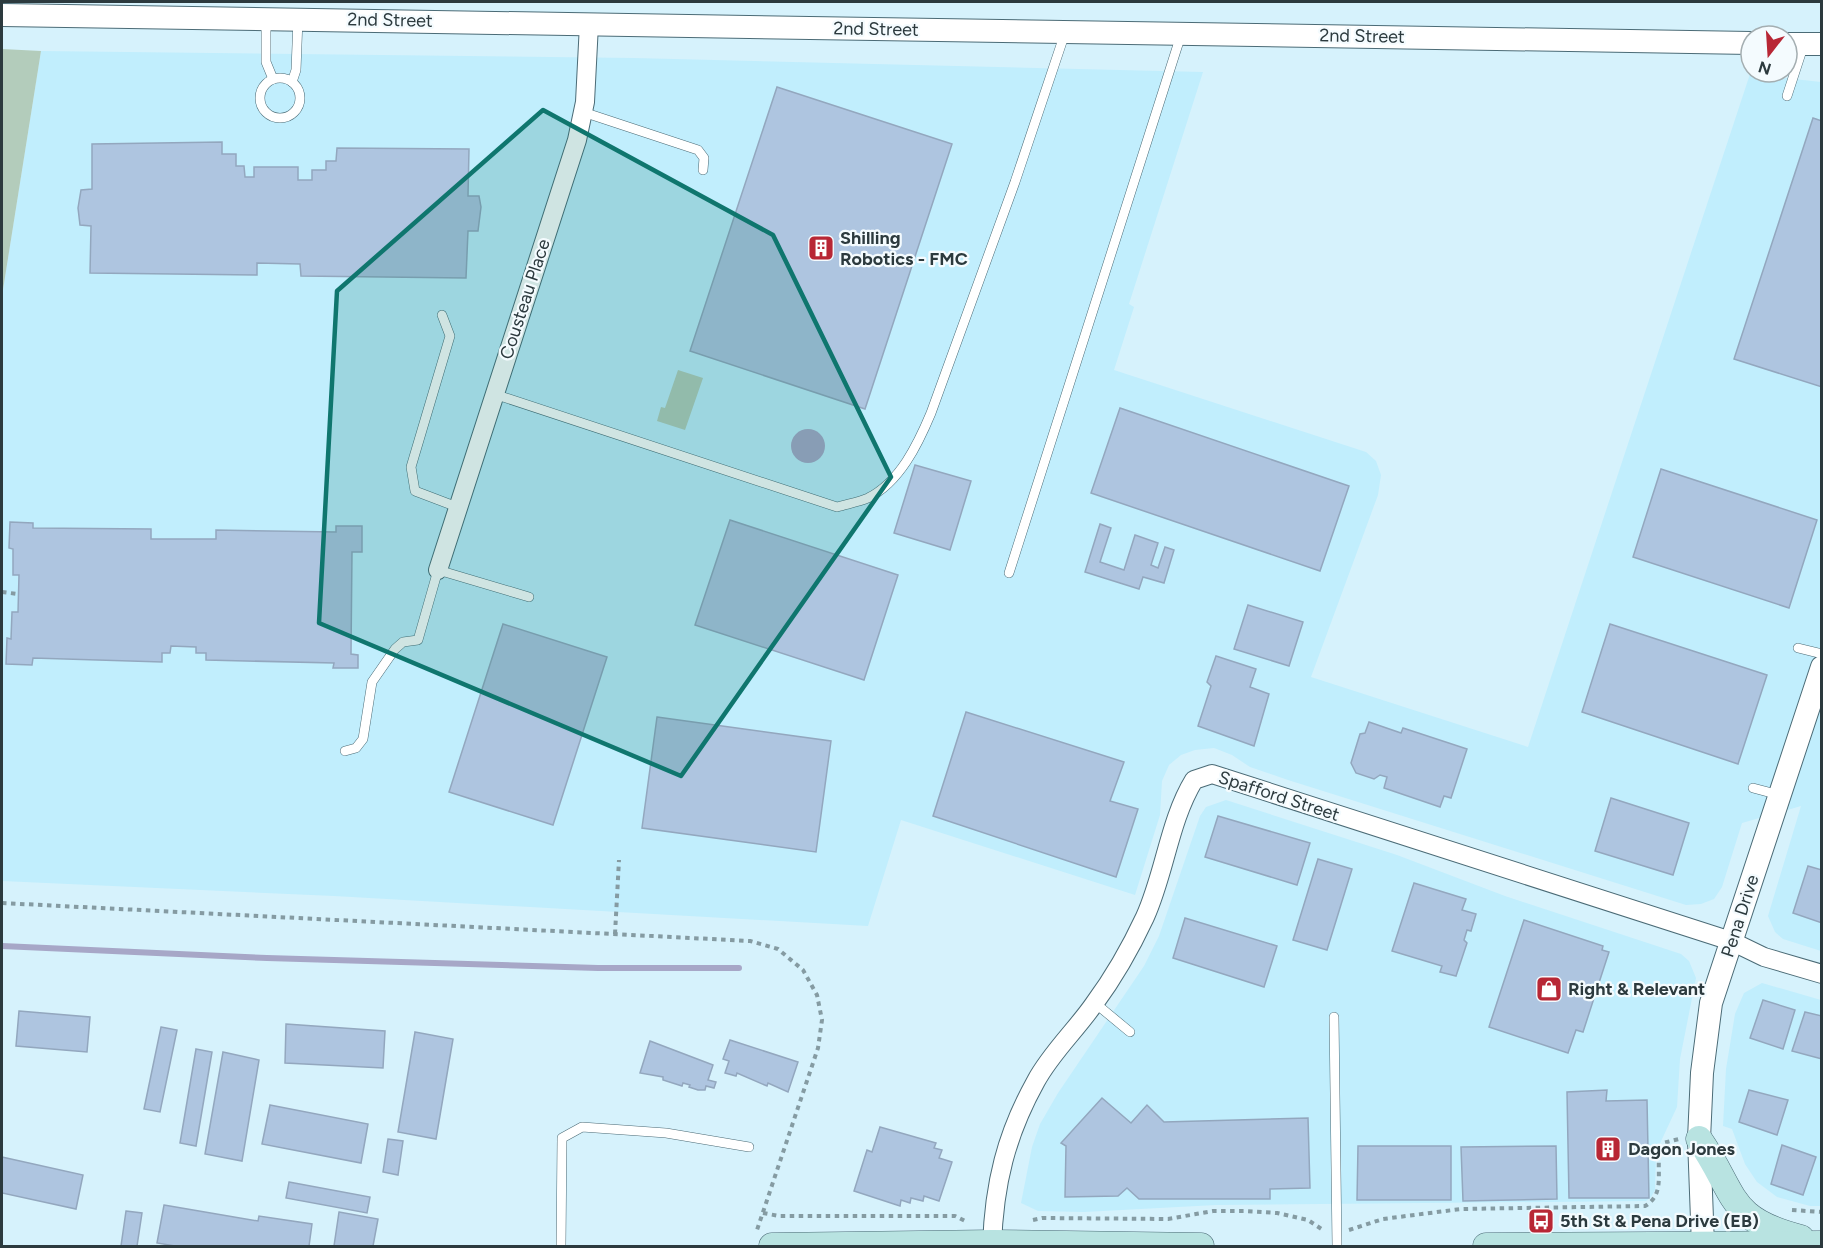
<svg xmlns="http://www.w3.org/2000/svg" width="1823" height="1248" font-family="Figtree,sans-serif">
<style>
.built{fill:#c1eefd}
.green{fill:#b3ccbb}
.water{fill:#a7a7c7}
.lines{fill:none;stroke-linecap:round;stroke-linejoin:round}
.stream{stroke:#a7a7c7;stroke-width:6}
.building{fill:#aec5e0;stroke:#93a7be;stroke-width:1.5}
.service-casing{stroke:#4b6b76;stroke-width:10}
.minor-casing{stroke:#4b6b76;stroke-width:20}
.tertiary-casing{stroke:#4b6b76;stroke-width:24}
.secondary-casing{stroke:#4b6b76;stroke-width:27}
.path{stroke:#859ba2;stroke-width:4;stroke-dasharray:4.5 4.5;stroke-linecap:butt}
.service{stroke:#fff;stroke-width:9}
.minor{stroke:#fff;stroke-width:18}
.tertiary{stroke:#fff;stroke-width:22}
.secondary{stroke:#b8e3e1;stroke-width:26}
.marked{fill:#0f766e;fill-opacity:0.2;stroke:#0f766e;stroke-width:4.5;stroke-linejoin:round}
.labels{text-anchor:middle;stroke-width:4.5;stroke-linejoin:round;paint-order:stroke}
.street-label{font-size:18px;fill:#2c3a3e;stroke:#f4fbfe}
.poi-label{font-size:18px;font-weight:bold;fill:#2c3a3e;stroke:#f4fbfe;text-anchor:start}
</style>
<rect width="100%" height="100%" fill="#d6f2fc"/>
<!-- built -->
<g class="built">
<path d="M41 51 634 58 1203 72 1129 304 1134 307 1114 370 1366 452 1376 461 1381 475 1378 495 1311 677 1528 747 1750 74 1821 82V951L1783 939 1775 932 1768 916 1801 806 1742 823 1722 887 1714 899 1701 904 1686 905 1288 780 1250 767 1232 755 1214 748 1195 750 1181 755 1169 765 1162 781 1160 815 1135 895 901 820 868 926 334 896 2 881V296Z"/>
<path d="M1226 800 1397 855 1505 896 1681 954 1689 961 1696 978 1680 1059 1677 1107 1656 1152 1655 1190 1651 1197 1646 1201 1216 1205 1084 1212 1038 1211 1021 1203 1032 1147 1040 1124 1058 1093 1144 966 1159 936 1200 816 1206 807Z"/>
<path d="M1762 983 1821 1000V1206H1810L1777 1197 1757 1182 1745 1164 1732 1129 1723 1126 1726 1069 1735 1014 1744 993Z"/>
</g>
<!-- green -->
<g class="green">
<path d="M2 49 41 51 2 296Z"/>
<path d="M678 370 703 378 685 430 657 421 661 407 665 408Z"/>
</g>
<!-- water -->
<circle class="water" cx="808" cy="446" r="17"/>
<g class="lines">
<!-- stream -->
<path class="stream" d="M2 946 267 958 598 968H739"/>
</g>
<!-- building -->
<g class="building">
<path d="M777 87 952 144 865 409 690 351Z"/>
<path d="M1813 118 1822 121V387L1734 359Z"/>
<path d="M222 142V154H236V166H244L245 177H254V167H298V180H312V170H326V161H336L337 148 469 149 468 196H479L481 207 478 231H468L466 278 301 276 300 264 257 263V275L90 273 91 226 80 225 78 208 81 190 92 189V144Z"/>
<path d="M1120 408 1349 486 1320 571 1091 493Z"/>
<path d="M915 465 971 481 950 550 894 533Z"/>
<path d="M1661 469 1817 520 1789 608 1633 557Z"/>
<path d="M730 520 898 575 864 680 695 625Z"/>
<path d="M10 522 33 523V528L151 529V539H216V530L336 532V526H362V552H352L351 654 358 655V668H333L334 663 206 660V653H196V647L171 646 170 653H162V662L33 658 32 665 6 664 7 638 11 639 12 612H18L19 575H13V549L9 548Z"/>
<path d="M1100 524 1111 528 1100 562 1124 570 1135 535 1158 543 1151 565 1158 568 1165 547 1174 550 1164 583 1143 577 1139 589 1085 572Z"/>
<path d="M1248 605 1303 622 1289 666 1234 649Z"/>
<path d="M503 624 607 657 553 825 449 792Z"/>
<path d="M1610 624 1767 675 1738 764 1582 712Z"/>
<path d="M1216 656 1256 669 1250 687 1269 694 1254 746 1198 726 1211 686 1207 682Z"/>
<path d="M966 712 1124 762 1110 801 1138 809 1116 877 933 816Z"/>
<path d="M657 717 831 741 816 852 642 828Z"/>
<path d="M1369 722 1401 733 1403 728 1467 749 1451 798 1444 796 1440 807 1384 788 1387 777 1380 775 1374 779 1356 773 1351 763 1360 734 1365 733Z"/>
<path d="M1611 798 1689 823 1673 875 1595 851Z"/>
<path d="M1218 816 1310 843 1297 885 1205 857Z"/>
<path d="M1318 859 1352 869 1327 950 1293 940Z"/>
<path d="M1808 866 1822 870V923L1793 913Z"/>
<path d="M1414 883 1466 899 1462 910 1476 914 1471 931 1467 930 1464 940 1467 943 1456 976 1440 972 1442 966 1392 951Z"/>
<path d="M1185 918 1277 946 1264 987 1173 958Z"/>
<path d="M1524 920 1603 946 1602 950 1609 952 1583 1032 1576 1030 1568 1053 1489 1027Z"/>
<path d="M1763 1000 1795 1010 1783 1049 1750 1038Z"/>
<path d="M19 1011 90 1017 87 1052 16 1046Z"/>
<path d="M1805 1012 1822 1016V1059L1792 1051Z"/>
<path d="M286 1024 385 1031 383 1068 285 1063Z"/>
<path d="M161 1027 177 1030 160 1112 144 1109Z"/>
<path d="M415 1032 453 1039 436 1139 398 1132Z"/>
<path d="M730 1040 798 1062 788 1092 768 1083 767 1086 737 1073 736 1076 725 1073 729 1061 723 1059Z"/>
<path d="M650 1041 713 1065 708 1080 716 1082 714 1088 706 1086 705 1090H698L689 1087 690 1085 683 1083 682 1086 663 1080V1077L640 1073Z"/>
<path d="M196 1049 212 1052 196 1146 180 1143Z"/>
<path d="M223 1052 259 1060 242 1161 205 1154Z"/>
<path d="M1607 1090 1606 1101 1647 1100 1649 1198H1569L1567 1092Z"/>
<path d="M1749 1090 1788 1100 1777 1135 1739 1122Z"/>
<path d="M1102 1098 1131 1123 1147 1105 1164 1122 1308 1118 1310 1188 1270 1189V1199H1139L1127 1188 1118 1196 1065 1197 1066 1146 1061 1143Z"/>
<path d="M270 1105 368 1124 361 1163 262 1144Z"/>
<path d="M880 1127 936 1143 934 1148 942 1150 939 1158 952 1162 939 1201 924 1196 923 1201 911 1198 910 1203 901 1200 900 1206 854 1191 867 1150 872 1152Z"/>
<path d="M388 1139 403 1141 398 1175 383 1172Z"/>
<path d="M1782 1145 1816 1157 1803 1195 1771 1184Z"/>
<path d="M1358 1146H1451V1200H1357Z"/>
<path d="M1556 1146 1557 1199 1463 1201 1461 1147Z"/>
<path d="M2 1157 83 1175 76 1209 2 1193Z"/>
<path d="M289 1182 370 1197 367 1213 286 1198Z"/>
<path d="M164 1205 258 1221 259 1216 312 1224 309 1246H175L157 1243Z"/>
<path d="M126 1211 142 1213 137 1246H121Z"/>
<path d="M339 1212 378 1219 373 1246H334Z"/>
</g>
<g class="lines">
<defs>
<g id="service">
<path d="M266 20V62L273 79"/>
<circle cx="280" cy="98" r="20"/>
<path d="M292 82 296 70 298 19"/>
<path d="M1787 96 1804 44"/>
<path d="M583 112 698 150 704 158 703 170"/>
<path d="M442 315 450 336 411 467 415 491 457 507"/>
<path d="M494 394 837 507C847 504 859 502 868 498 900 482 918 444 931 413L1015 182 1065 33"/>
<path d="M1009 573 1181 35"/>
<path d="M1798 648 1822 654"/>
<path d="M345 751 356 748 363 739 372 682 395 649 403 642 418 640 438 570 529 597"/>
<path d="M1753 788 1779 795"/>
<path d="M1095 1003 1130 1032"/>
<path d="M1334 1017 1337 1246"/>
<path d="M561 1246 562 1138 582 1127 666 1133 749 1147"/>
</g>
<g id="minor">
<path d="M438 570 577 140 585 102 589 24"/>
<path d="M992 1246C994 1184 1006 1135 1036 1081 1051 1053 1076 1030 1094 1004 1114 977 1131 947 1145 917 1165 873 1169 821 1194 780L1212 774 1731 941 1764 957 1822 974"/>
</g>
<g id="tertiary">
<path d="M2 15 1751 43"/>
<path d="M1787 44H1822"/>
<path d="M1703 1246 1699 1139 1702 1073 1711 1003 1822 667"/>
</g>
<g id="secondary">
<path d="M1699 1139C1737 1194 1726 1219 1801 1238"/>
<path d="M772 1246 992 1243 1201 1246"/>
<path d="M1486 1246 1822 1244"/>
</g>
</defs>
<!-- service casing -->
<use href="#service" class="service-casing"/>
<!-- minor casing -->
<use href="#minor" class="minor-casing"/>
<!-- tertiary casing -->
<use href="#tertiary" class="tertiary-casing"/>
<!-- secondary casing -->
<use href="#secondary" class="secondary-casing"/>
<!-- path -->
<g class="path">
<path d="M2 592 18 594"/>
<path d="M2 903 750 941 778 949 803 970 817 995 822 1020 818 1048 757 1230"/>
<path d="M615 934 619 860"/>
<path d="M1792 1210 1822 1212"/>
<path d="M763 1213 779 1216H955L965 1221"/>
<path d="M1033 1220 1042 1218 1168 1219 1213 1211H1244L1277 1213 1308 1220 1323 1230"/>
<path d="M1349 1230 1383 1219 1461 1209 1645 1206C1669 1192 1652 1164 1663 1143L1679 1139"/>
</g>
<!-- service -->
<use href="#service" class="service"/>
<!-- minor -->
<use href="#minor" class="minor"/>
<!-- tertiary -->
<use href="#tertiary" class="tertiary"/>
<!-- secondary -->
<use href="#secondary" class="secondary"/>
</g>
<!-- marked area -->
<path class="marked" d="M543 110 773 235 891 477 681 776 319 623 337 291Z"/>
<!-- icons -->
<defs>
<symbol id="building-square" viewBox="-11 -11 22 22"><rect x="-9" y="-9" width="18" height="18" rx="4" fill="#b82735" stroke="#f4fbfe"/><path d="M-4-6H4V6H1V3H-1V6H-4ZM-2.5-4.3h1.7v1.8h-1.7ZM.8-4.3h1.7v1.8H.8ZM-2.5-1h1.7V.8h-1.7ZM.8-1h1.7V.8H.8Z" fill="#fff"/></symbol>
<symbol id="shop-square" viewBox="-11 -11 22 22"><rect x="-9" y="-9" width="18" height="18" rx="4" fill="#b82735" stroke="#f4fbfe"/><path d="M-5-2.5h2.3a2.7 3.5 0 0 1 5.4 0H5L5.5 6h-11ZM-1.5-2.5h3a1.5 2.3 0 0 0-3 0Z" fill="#fff"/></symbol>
<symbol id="bus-square" viewBox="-11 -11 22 22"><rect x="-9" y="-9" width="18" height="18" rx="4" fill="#b82735" stroke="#f4fbfe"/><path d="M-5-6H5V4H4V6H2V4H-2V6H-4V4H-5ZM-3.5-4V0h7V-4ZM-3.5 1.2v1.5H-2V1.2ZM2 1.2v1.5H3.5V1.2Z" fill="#fff"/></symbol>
</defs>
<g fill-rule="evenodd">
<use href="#building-square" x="806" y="233" width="30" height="30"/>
<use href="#shop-square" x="1534" y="974" width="30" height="30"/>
<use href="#building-square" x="1593" y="1134" width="30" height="30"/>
<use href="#bus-square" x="1526" y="1206" width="30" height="30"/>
</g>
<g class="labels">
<!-- street labels -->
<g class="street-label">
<text transform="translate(390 20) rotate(1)" y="6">2nd Street</text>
<text transform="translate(876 29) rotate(1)" y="6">2nd Street</text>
<text transform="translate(1362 36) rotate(1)" y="6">2nd Street</text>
<text transform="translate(525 299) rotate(-72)" y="6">Cousteau Place</text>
<text transform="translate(1279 796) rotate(18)" y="6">Spafford Street</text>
<text transform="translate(1740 916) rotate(-72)" y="6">Pena Drive</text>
</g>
<!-- poi labels -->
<g class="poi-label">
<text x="840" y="244">Shilling<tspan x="840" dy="21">Robotics - FMC</tspan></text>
<text x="1568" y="995">Right &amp; Relevant</text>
<text x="1628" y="1155">Dagon Jones</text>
<text x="1560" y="1227">5th St &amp; Pena Drive (EB)</text>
</g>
</g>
<!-- border -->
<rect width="1823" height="1248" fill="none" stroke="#2c3a3e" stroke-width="6"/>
<!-- north arrow -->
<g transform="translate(1769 54) rotate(197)"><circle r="28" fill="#f4fbfe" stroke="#a4aeb1" stroke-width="1.5"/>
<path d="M0-4.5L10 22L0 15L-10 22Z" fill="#b82735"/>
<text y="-9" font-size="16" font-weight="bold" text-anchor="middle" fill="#2c3a3e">N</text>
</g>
</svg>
